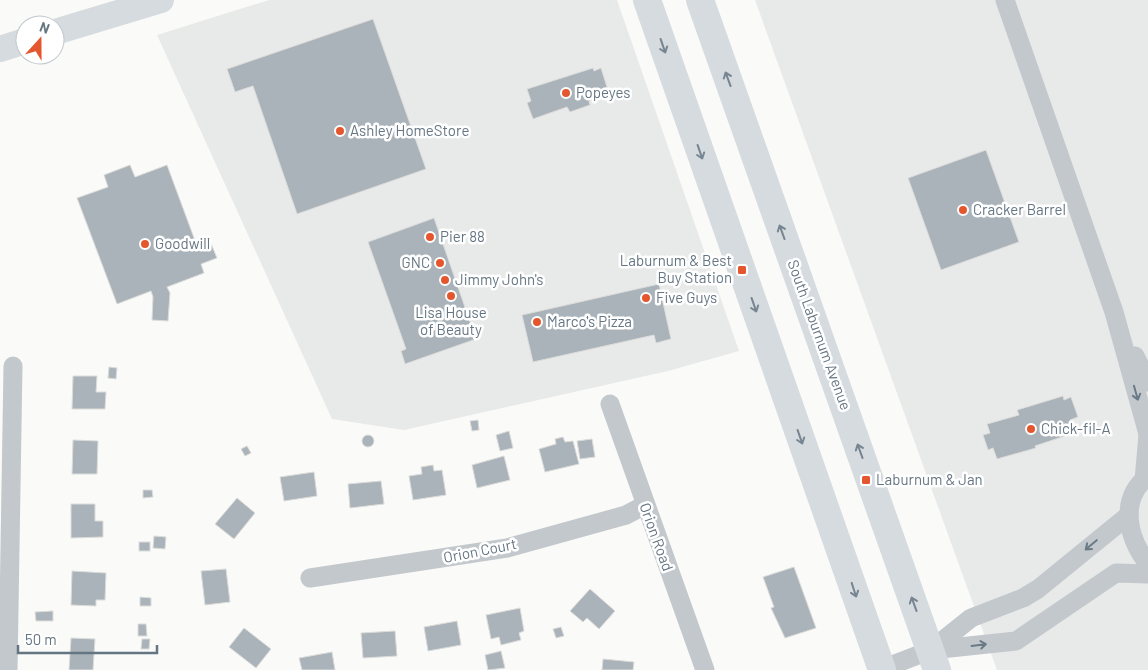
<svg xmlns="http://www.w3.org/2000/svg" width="1148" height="670" font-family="Barlow,sans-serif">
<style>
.built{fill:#e8e9e9}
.building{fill:#aab3b9;stroke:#dcdcda}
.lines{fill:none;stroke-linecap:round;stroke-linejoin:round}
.street{stroke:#c3c8cc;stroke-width:19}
.secondary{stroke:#d6dbdf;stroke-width:26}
.primary{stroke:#d6dbdf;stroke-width:28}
.oneway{stroke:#768591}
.oneway2{stroke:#6a7a87}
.poi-dot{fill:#e4572e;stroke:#fff;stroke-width:2}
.labels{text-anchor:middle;stroke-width:5;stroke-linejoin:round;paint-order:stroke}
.poi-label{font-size:15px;fill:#657683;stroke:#fff;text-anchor:start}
.street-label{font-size:15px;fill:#657683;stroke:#fff}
</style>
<rect width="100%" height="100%" fill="#fafaf8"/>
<!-- built -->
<g class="built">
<path d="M269 0H617L739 351 668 371 404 430 332 419 157 35Z"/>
<path d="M755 0H1148V670H997Z"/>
</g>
<!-- building -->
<g class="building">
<path d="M373 19 426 169 297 214 253 86 235 92 227 69Z"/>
<path d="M593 68 594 71 601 68 607 87 602 90 604 96 589 101 590 105 570 112 567 107 533 119 527 103 531 101 527 89Z"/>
<path d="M986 150 1019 242 941 270 908 178Z"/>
<path d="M130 165 135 177 167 165 197 246 210 241 217 258 201 264 204 273 167 287 170 293 168 321 152 320 153 297 151 291 117 304 77 198 108 187 104 175Z"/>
<path d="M434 218 476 339 405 364 401 351 406 349 368 242Z"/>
<path d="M659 284 671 339 656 343 654 335 533 362 522 315Z"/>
<path d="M109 367 117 368 116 379 108 378Z"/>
<path d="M73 376H97L96 392H106L105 409H72Z"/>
<path d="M1063 396 1064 400 1071 397 1078 417 1070 420 1074 433 1035 446 1036 448 997 459 993 448 988 450 983 435 990 433 987 424 1019 415 1017 410Z"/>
<path d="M478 420 479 430 472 431 470 421Z"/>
<path d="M509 431 513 448 500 451 496 435Z"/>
<circle cx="368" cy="441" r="6"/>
<path d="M563 437 565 442 573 441 579 464 545 472 539 449 556 444 555 439Z"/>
<path d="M592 439 595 457 580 459 577 441Z"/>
<path d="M73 440 98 441 97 474H72Z"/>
<path d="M247 446 251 453 245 456 241 449Z"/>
<path d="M504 456 510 480 477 488 472 465Z"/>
<path d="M433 465 434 471 442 470 446 495 413 500 409 476 422 474 421 467Z"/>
<path d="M314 472 317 496 284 501 280 477Z"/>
<path d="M381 481 384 504 350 508 348 484Z"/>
<path d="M143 490H152L153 497 143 498Z"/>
<path d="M237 498 255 513 234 539 215 524Z"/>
<path d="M71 504H95V521H103V537L71 538Z"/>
<path d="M154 536 166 537 165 549 153 548Z"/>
<rect x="139" y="542" width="11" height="9"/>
<path d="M794 567 816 628 785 638 771 608 774 607 763 577Z"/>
<path d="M226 569 230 602 205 605 201 571Z"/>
<path d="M72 571 106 573 105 600H96V606L71 605Z"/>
<path d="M590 589 615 611 599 629 587 618 583 622 570 611Z"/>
<path d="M140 597 151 598V606H140Z"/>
<path d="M520 608 524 631 519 633 521 640 501 645 499 637 491 639 486 615Z"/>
<path d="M53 611V621H36L35 612Z"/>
<path d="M457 621 461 645 428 651 424 627Z"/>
<path d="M138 624H146L147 636H138Z"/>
<path d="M561 627 564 636 556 638 553 629Z"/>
<path d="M244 628 271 649 256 668 229 647Z"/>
<path d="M395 631 397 656 363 658 361 633Z"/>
<path d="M71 638 95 639 93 670H69Z"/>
<path d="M142 639H150L149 649H141Z"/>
<path d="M501 651 505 668 488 670 485 655Z"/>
<path d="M332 652 335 670H302L299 658Z"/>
<path d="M603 659 634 662 633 670H602Z"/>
</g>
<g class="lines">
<!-- street -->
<g class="street">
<path d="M1005 0 1114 312 1148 434"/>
<path d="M1135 356 1148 382"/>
<path d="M610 404 705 670"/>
<path d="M1148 476C1118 500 1128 538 1148 564"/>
<path d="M1144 480 1148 435"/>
<path d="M310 578 507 548 626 515 645 505"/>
<path d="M931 650 971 618 1023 598 1038 589 1129 515"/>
<path d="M8 670 13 366"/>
<path d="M879 670 931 650 1016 641 1116 573 1148 574"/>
</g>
<!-- secondary -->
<g class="secondary">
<path d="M55 32 161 0"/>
<path d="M0 49 25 41"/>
</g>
<!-- primary -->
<g class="primary">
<path d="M647 0 882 670"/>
<path d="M700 0 937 670"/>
</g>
</g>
<!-- one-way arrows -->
<defs><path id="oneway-shaft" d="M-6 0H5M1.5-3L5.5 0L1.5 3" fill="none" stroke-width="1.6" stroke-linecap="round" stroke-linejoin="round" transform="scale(1.25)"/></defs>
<g class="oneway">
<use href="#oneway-shaft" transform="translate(663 46) rotate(71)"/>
<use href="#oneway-shaft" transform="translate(728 79) rotate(-110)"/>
<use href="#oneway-shaft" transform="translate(700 152) rotate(71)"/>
<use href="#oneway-shaft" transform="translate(782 232) rotate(-110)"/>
<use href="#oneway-shaft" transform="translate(754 305) rotate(71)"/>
<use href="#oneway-shaft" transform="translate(800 437) rotate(71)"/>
<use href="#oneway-shaft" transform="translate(860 451) rotate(-110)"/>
<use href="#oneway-shaft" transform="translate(854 590) rotate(72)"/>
<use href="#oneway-shaft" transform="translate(914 604) rotate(-110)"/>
</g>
<g class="oneway2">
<use href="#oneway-shaft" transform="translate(1136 393) rotate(74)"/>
<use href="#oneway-shaft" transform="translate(1091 545) rotate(140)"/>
<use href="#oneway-shaft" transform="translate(979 645) rotate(-7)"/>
</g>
<!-- markers -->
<g class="poi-dot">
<circle cx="566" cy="93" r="5"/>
<circle cx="340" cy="131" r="5"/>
<circle cx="963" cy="210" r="5"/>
<circle cx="430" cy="237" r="5"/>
<circle cx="145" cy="244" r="5"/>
<circle cx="440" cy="263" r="5"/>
<rect x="737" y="265" width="10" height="10" rx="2.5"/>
<circle cx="445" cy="280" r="5"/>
<circle cx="451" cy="296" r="5"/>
<circle cx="646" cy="298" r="5"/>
<circle cx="537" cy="322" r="5"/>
<circle cx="1031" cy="429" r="5"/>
<rect x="861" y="475" width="10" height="10" rx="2.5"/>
</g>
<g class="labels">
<!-- poi labels -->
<g class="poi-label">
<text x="576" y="98">Popeyes</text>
<text x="350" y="136">Ashley HomeStore</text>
<text x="973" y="215">Cracker Barrel</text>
<text x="440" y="242">Pier 88</text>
<text x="155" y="249">Goodwill</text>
<text x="732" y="266" text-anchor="end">Laburnum &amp; Best<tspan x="732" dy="17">Buy Station</tspan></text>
<text x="430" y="268" text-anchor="end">GNC</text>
<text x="455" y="285">Jimmy John's</text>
<text x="656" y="303">Five Guys</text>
<text x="451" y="318" text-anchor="middle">Lisa House<tspan x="451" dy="17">of Beauty</tspan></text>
<text x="547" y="327">Marco's Pizza</text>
<text x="1041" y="434">Chick-fil-A</text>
<text x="876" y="485">Laburnum &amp; Jan</text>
</g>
<!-- street labels -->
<g class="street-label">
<text transform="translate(819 335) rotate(70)" y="5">South Laburnum Avenue</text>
<text transform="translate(656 537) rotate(70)" y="5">Orion Road</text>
<text transform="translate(480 551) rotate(-11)" y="5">Orion Court</text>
</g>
</g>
<!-- north arrow -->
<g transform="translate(40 40) rotate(21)"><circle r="24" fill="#ffffff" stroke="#c1c8cd"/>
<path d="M0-4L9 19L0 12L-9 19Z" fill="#e4572e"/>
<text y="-8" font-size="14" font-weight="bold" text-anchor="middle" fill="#657683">N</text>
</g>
<!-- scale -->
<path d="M18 645v8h139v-8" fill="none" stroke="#657683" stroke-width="2.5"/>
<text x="25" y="645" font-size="15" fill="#657683" stroke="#ffffff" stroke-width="4" paint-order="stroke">50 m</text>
</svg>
